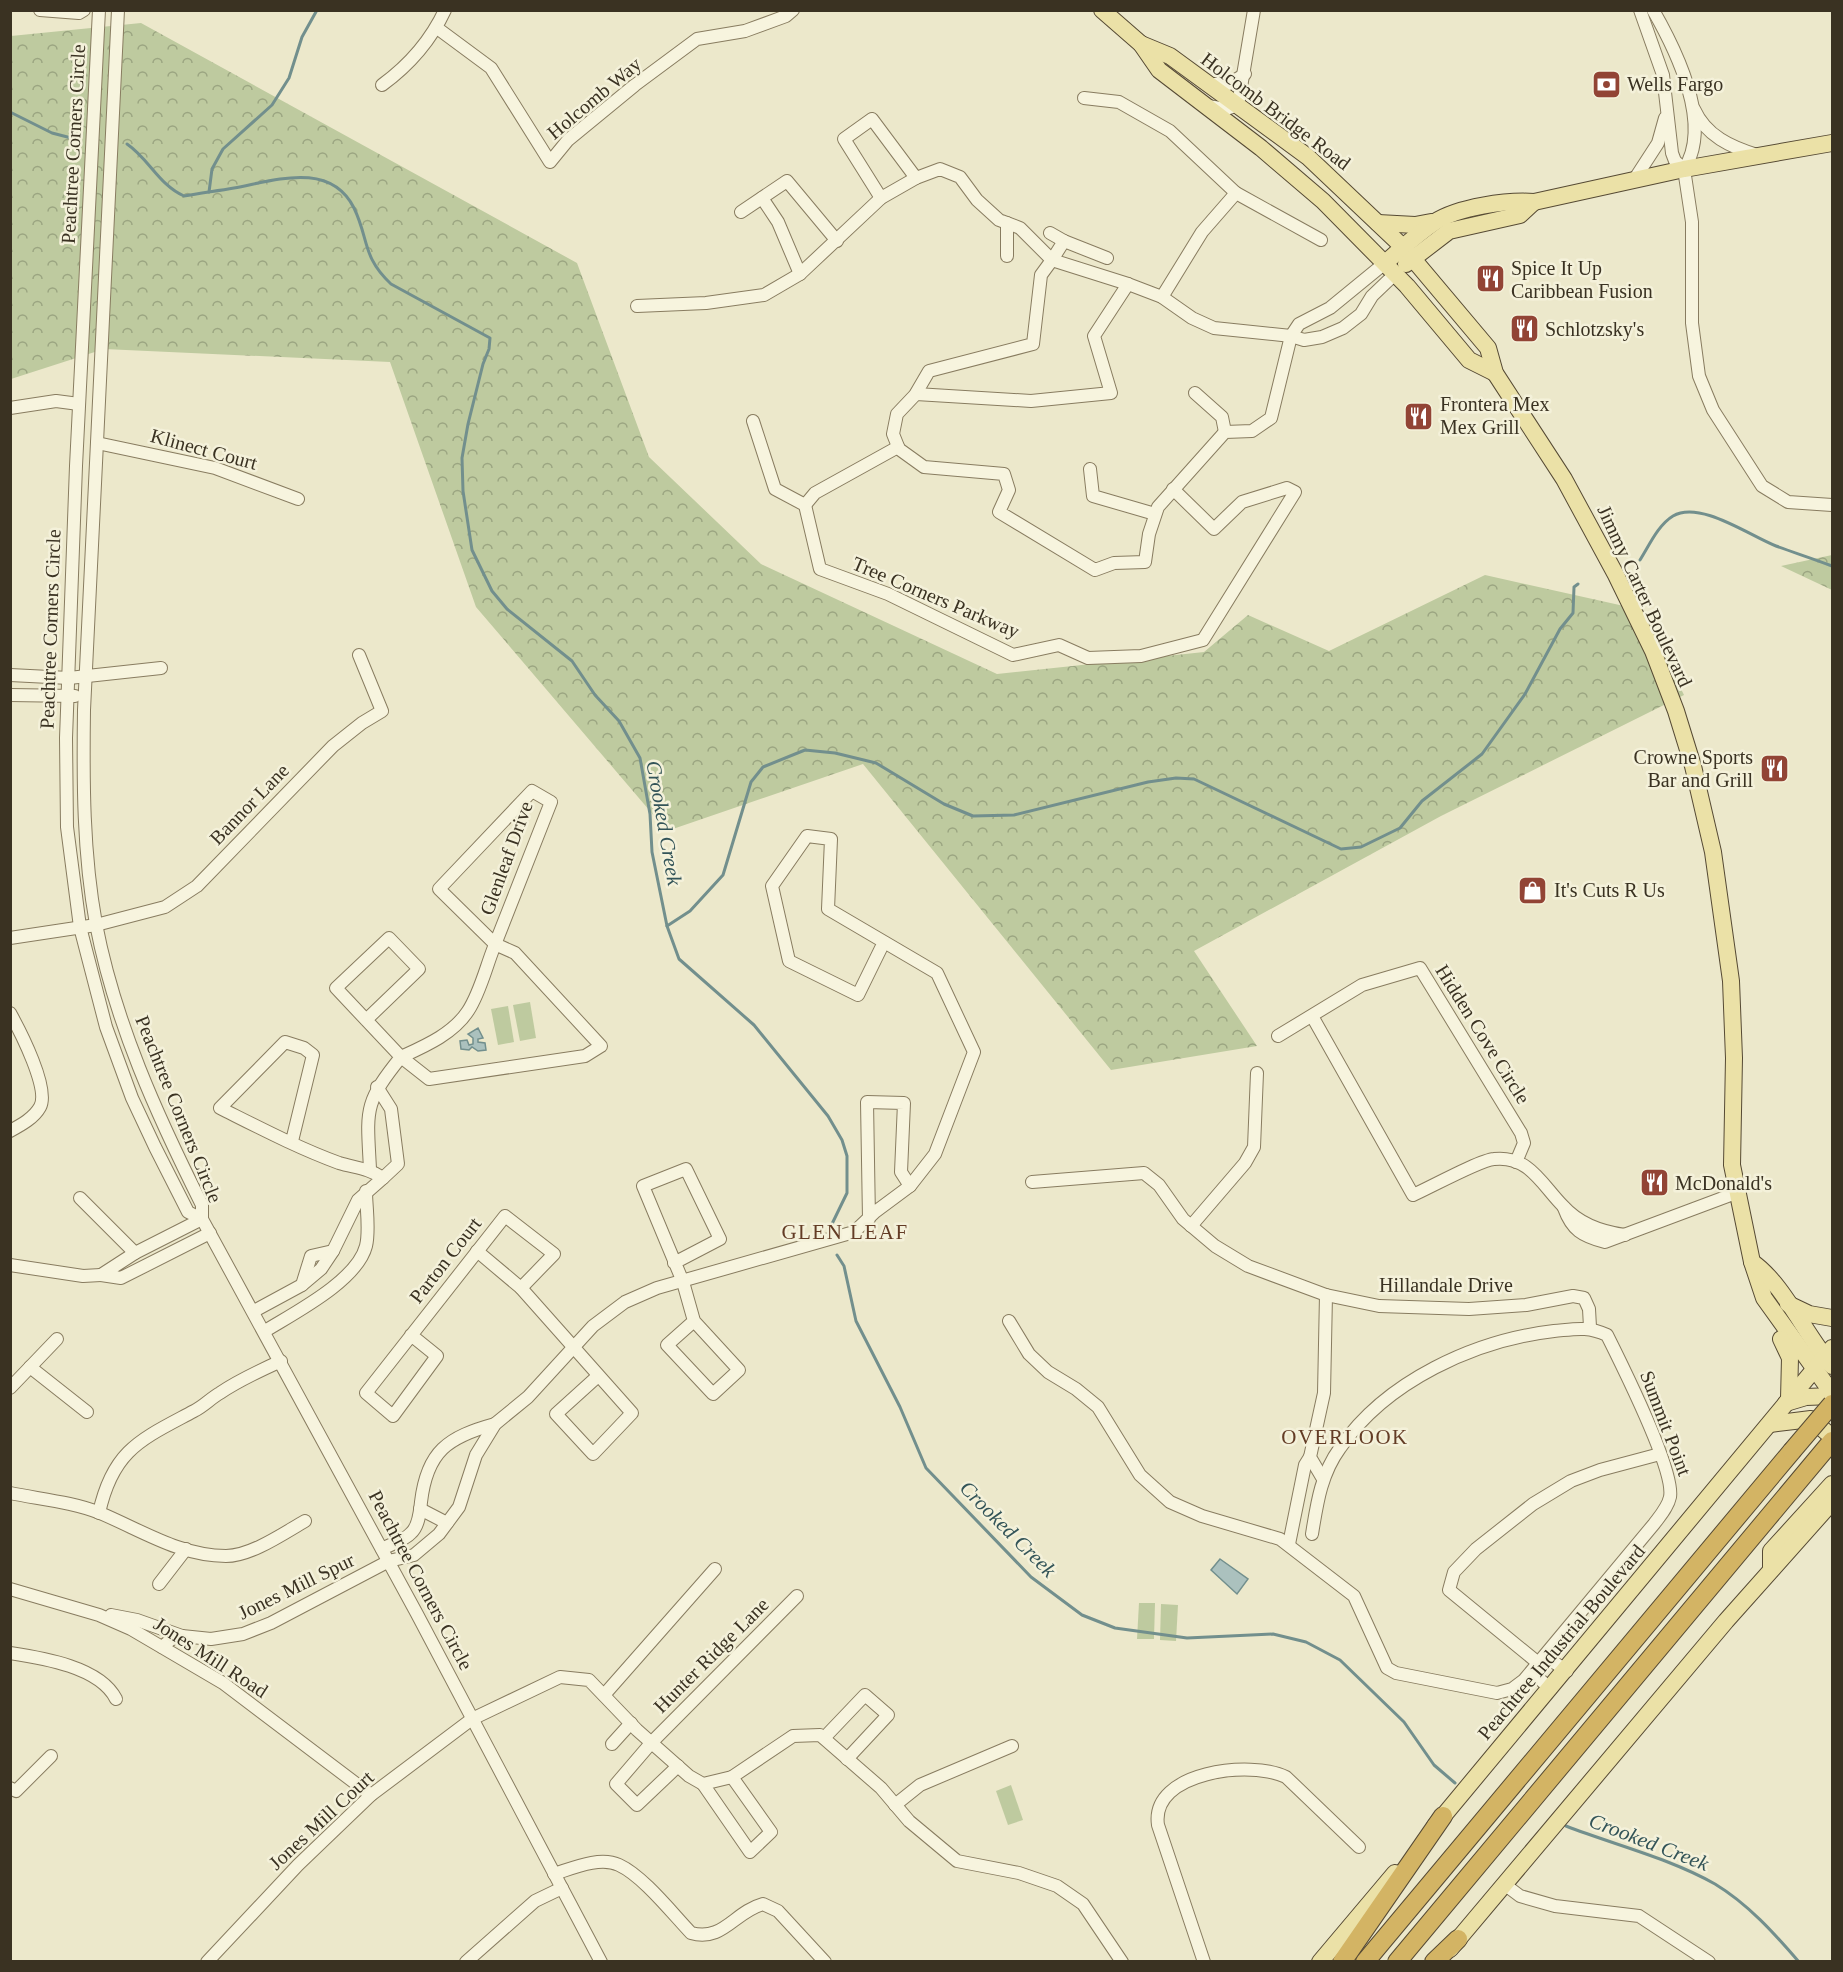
<svg xmlns="http://www.w3.org/2000/svg" width="1843" height="1972" font-family="Georgia,serif">
<style>
.forest{fill:url(#forest-crowns)}
.green{fill:#beca9f}
.water{fill:#abc1be;stroke:#728f8d;stroke-width:1.5}
.lines{fill:none;stroke-linecap:round;stroke-linejoin:round}
.stream{stroke:#728f8d;stroke-width:3}
.minor-casing{stroke:#887c60;stroke-width:14}
.major-casing{stroke:#564a34;stroke-width:18}
.highway-casing{stroke:#564a34;stroke-width:20}
.minor{stroke:#f7f4de;stroke-width:12}
.major{stroke:#ebe1a7;stroke-width:16}
.highway{stroke:#d3b464;stroke-width:18}
.highway-bridge-casing{stroke:#564a34;stroke-width:20;stroke-linecap:butt}
.highway-bridge{stroke:#d3b464;stroke-width:18}
.labels{text-anchor:middle;stroke-width:5;stroke-linejoin:round;paint-order:stroke}
.poi-label{font-size:20px;fill:#3a3222;stroke:#f4f1da;text-anchor:start}
.street-label{font-size:20px;fill:#3a3222;stroke:#f4f1da}
.water-label{font-size:21px;font-style:italic;fill:#335458;stroke:#f4f1da}
.neighbourhood-label{font-size:21px;letter-spacing:1.5px;fill:#633c25;stroke:#f4f1da}
</style>
<defs>
<pattern id="forest-crowns" width="20" height="18" patternUnits="userSpaceOnUse" patternTransform="scale(1.5)"><rect width="20" height="18" fill="#beca9f"/><path d="M2 6a3 3 0 1 1 6 0M12 15a3 3 0 1 1 6 0" fill="none" stroke="#9ba581"/></pattern>
</defs>
<rect width="100%" height="100%" fill="#ece8cb"/>
<!-- forest -->
<g class="forest">
<path d="M141 23 577 263 649 457 761 564 997 674 1204 652 1248 615 1329 651 1485 575 1642 610 1684 695 1441 816 1194 951 1257 1046 1111 1070 863 764 667 831 476 607 390 362 104 349 11 379V36Z"/>
<path d="M1832 555V590L1781 566Z"/>
</g>
<!-- green -->
<g class="green">
<path d="M530 1002 536 1038 520 1041 513 1005Z"/>
<path d="M508 1006 514 1042 498 1045 491 1009Z"/>
<path d="M1139 1603H1155L1154 1639H1137Z"/>
<path d="M1161 1604 1178 1605 1176 1641 1160 1640Z"/>
<path d="M1011 1785 1023 1820 1008 1825 996 1791Z"/>
</g>
<!-- water -->
<g class="water">
<path d="M478 1028 483 1038 478 1039V1042L485 1043 486 1050 478 1051 472 1047 469 1050 461 1049 460 1041 467 1040 469 1045 473 1044V1038L468 1034Z"/>
<path d="M1220 1559 1248 1579 1237 1594 1211 1570Z"/>
</g>
<g class="lines">
<!-- stream -->
<g class="stream">
<path d="M10 112 52 133 79 140"/>
<path d="M127 144C149 159 159 185 184 196 200 193 217 191 234 188 273 181 330 160 354 208 369 239 362 257 391 284L490 338 489 349 483 364 468 424 462 458 463 491 472 550 492 591 507 609 572 661 595 695 619 721 640 758 650 814 652 852 667 926 679 959 754 1025 828 1116 842 1140 847 1156V1193L830 1228"/>
<path d="M209 192 212 169 223 149 272 105 289 78 302 37 317 10"/>
<path d="M1640 560C1649 546 1658 525 1673 516 1700 500 1750 536 1776 546 1795 553 1814 559 1832 566"/>
<path d="M667 926 690 911 723 875 751 782 763 767 805 750 835 753 876 763 944 804 973 816 1014 815 1148 782 1176 778 1194 779 1341 849 1361 847 1400 828 1422 801 1482 754 1525 694 1560 629 1573 613 1574 587 1578 584"/>
<path d="M837 1255 844 1266 856 1321 900 1407 926 1468 1031 1577 1082 1615 1115 1628 1187 1638 1273 1634 1306 1642 1340 1660 1404 1722 1434 1765 1455 1783"/>
<path d="M1566 1826C1615 1845 1669 1858 1715 1884 1748 1904 1774 1933 1799 1962"/>
</g>
<defs>
<g id="minor">
<path d="M40 10 79 13 84 10"/>
<path d="M99 10 76 466 66 738 67 827 80 927 106 1027 132 1098 155 1147 188 1212 202 1219"/>
<path d="M118 10 84 710C83 781 83 853 96 924 115 1023 157 1115 202 1205V1219L417 1614 601 1962"/>
<path d="M1640 10 1663 75 1672 153 1675 161 1684 169"/>
<path d="M1653 10C1676 50 1713 125 1684 169"/>
<path d="M437 28 491 68 550 162 568 140 635 85 697 39 745 31 786 16 793 10"/>
<path d="M1209 84H1229L1245 74"/>
<path d="M382 85C408 66 431 40 445 10"/>
<path d="M1084 98 1119 102 1170 131 1236 193"/>
<path d="M1208 106 1226 109 1238 105 1254 10"/>
<path d="M1694 109C1706 136 1731 147 1757 155"/>
<path d="M1684 169 1692 222V323L1699 376 1713 410 1762 486 1788 502 1832 505"/>
<path d="M1634 180 1658 143 1665 118"/>
<path d="M762 198 778 222 800 274"/>
<path d="M881 198 844 139 872 119 916 178"/>
<path d="M741 212 787 181 837 241"/>
<path d="M1007 223V256"/>
<path d="M1064 241 1107 258"/>
<path d="M1128 284 1162 297 1192 318 1214 328 1291 336 1304 340 1322 337 1343 328 1361 314 1372 296 1395 274"/>
<path d="M1162 297 1202 232 1236 193 1321 240"/>
<path d="M637 306 706 303 764 295 800 274 881 198 916 178 940 169 960 177 977 200 999 220 1020 228 1052 260 1041 275 1033 344 929 371 915 395 897 414 893 434 899 449 924 467 1004 474 1009 490 999 512 1095 570 1114 563 1145 562 1149 534 1158 507 1225 432 1252 431 1271 418 1291 336 1299 324 1330 308 1385 263"/>
<path d="M1195 393 1222 417 1225 432"/>
<path d="M916 394 1031 401 1111 393 1094 336 1128 284 1052 260 1064 241 1050 233"/>
<path d="M10 408 56 401 79 404"/>
<path d="M753 421 775 489 805 505 820 569 888 594 1013 655 1059 645 1088 658 1141 656 1203 640 1295 492 1287 488 1242 502 1214 529 1173 489"/>
<path d="M97 443 215 468 298 499"/>
<path d="M1090 469 1093 496 1155 514"/>
<path d="M805 505 815 493 898 447"/>
<path d="M10 675 69 678 161 668"/>
<path d="M10 695 75 696"/>
<path d="M10 938 96 925 165 907 197 886 333 746 362 723 382 711 359 655"/>
<path d="M884 942 858 995 789 961 772 886 807 836 831 839 828 909 937 973 974 1052 935 1154 910 1186"/>
<path d="M495 944 515 953 601 1046 585 1056 429 1079 401 1057C425 1046 453 1034 468 1011 480 993 486 967 494 947 513 899 532 851 551 802L532 791 439 889 495 944"/>
<path d="M10 1013C20 1031 50 1089 40 1107 34 1118 21 1125 10 1131"/>
<path d="M1312 1016 1413 1195C1429 1188 1480 1160 1494 1159 1529 1155 1542 1185 1563 1206 1579 1224 1602 1232 1625 1235"/>
<path d="M366 1020 419 969 389 938 336 988 401 1057C363 1104 367 1110 370 1169"/>
<path d="M1278 1036 1362 985 1420 968 1521 1133 1524 1143 1516 1162"/>
<path d="M377 1087 391 1109 398 1164 383 1178"/>
<path d="M1032 1182 1144 1173 1159 1185 1183 1219 1215 1246 1248 1266 1326 1295 1379 1306 1469 1309 1526 1305 1573 1296 1584 1298 1589 1309 1590 1327"/>
<path d="M80 1198 135 1253"/>
<path d="M1564 1208C1572 1230 1582 1236 1605 1242L1736 1193"/>
<path d="M202 1219 135 1253 101 1275 121 1278 210 1233"/>
<path d="M1191 1226 1245 1163 1254 1147 1257 1073"/>
<path d="M477 1251 521 1288"/>
<path d="M674 1263 720 1239 686 1169 643 1186 683 1282 694 1321 739 1370 713 1394 667 1345 694 1321"/>
<path d="M10 1265 83 1276 101 1275"/>
<path d="M302 1285 321 1269 333 1251"/>
<path d="M254 1311 302 1285 311 1256 333 1251 358 1200 383 1178C368 1168 356 1168 339 1163 298 1148 258 1127 220 1108L285 1042 304 1048 313 1055 292 1141"/>
<path d="M1009 1321 1029 1354 1048 1372 1076 1389 1098 1407 1140 1475 1170 1502 1202 1516 1280 1539 1354 1596 1387 1668 1396 1673 1497 1693 1512 1689 1524 1680 1654 1524C1660 1516 1668 1507 1670 1497 1675 1471 1621 1363 1607 1335 1587 1326 1576 1329 1554 1331 1475 1340 1386 1381 1340 1448 1321 1474 1317 1503 1312 1534"/>
<path d="M265 1331C294 1313 357 1281 366 1246 370 1230 366 1207 366 1191"/>
<path d="M411 1335 437 1356 393 1416 366 1393 505 1216 554 1254 521 1288 632 1413 593 1454 556 1414 598 1376"/>
<path d="M30 1367 87 1412"/>
<path d="M10 1388 57 1339"/>
<path d="M1323 1479 1310 1457 1324 1393 1326 1295"/>
<path d="M10 1493C39 1499 73 1502 100 1513 141 1530 180 1556 226 1556 251 1556 284 1533 305 1521"/>
<path d="M420 1509 447 1523"/>
<path d="M99 1513C113 1449 142 1439 194 1411 204 1406 211 1398 220 1393 239 1380 261 1370 281 1361"/>
<path d="M1289 1544 1305 1465 1310 1457"/>
<path d="M382 1549C391 1544 405 1540 411 1533 419 1526 420 1511 421 1502 427 1451 448 1437 495 1424"/>
<path d="M159 1584 186 1549"/>
<path d="M10 1589 99 1615 131 1629 223 1683 371 1795"/>
<path d="M111 1615 137 1620 182 1636"/>
<path d="M162 1647 174 1637 182 1636 211 1639 243 1634 271 1623 389 1561 414 1555 439 1534 459 1507 476 1455 495 1424 528 1397 593 1326 625 1302 657 1288 854 1232 875 1212 910 1186 901 1172 904 1103 867 1102 869 1219"/>
<path d="M10 1653C43 1658 100 1667 116 1699"/>
<path d="M1537 1662 1449 1590 1454 1572 1476 1549 1533 1504 1571 1481 1600 1470 1660 1454"/>
<path d="M1537 1662 1549 1659 1567 1671"/>
<path d="M1537 1662V1677L1551 1689"/>
<path d="M604 1695 715 1569"/>
<path d="M824 1738 865 1695 888 1715 847 1759"/>
<path d="M612 1744 631 1723"/>
<path d="M678 1766 637 1805 616 1784 652 1742 797 1596"/>
<path d="M703 1784 750 1852 771 1832 732 1777"/>
<path d="M10 1788 16 1791 51 1756"/>
<path d="M895 1805 920 1785 1012 1746"/>
<path d="M554 1874C573 1868 600 1856 619 1865 643 1876 672 1913 691 1933 723 1942 734 1912 763 1904L778 1911 825 1962"/>
<path d="M1504 1884 1520 1896 1555 1906 1639 1916 1709 1962"/>
<path d="M207 1962 298 1865 371 1795 472 1719 560 1677 589 1680 637 1730 689 1776 703 1784 732 1777 793 1736 820 1735 881 1788 909 1821 957 1861 1019 1873 1057 1886 1083 1904 1122 1962"/>
<path d="M466 1962 535 1901 562 1888"/>
<path d="M1204 1962 1158 1825C1150 1771 1252 1760 1286 1777L1359 1847"/>
</g>
<g id="major">
<path d="M1102 10 1141 44 1159 70 1261 148 1323 201 1407 286 1469 360 1495 373"/>
<path d="M1141 44 1170 56 1308 157 1403 247 1488 348 1495 373 1564 479 1616 575 1653 651 1676 711 1693 766 1713 852 1731 981 1734 1058 1732 1165 1752 1262 1764 1298 1832 1393"/>
<path d="M1378 223 1415 225 1431 222"/>
<path d="M1385 263C1401 249 1417 234 1435 222 1458 207 1507 200 1534 202L1684 169 1832 143"/>
<path d="M1406 264 1449 231 1520 215 1534 202"/>
<path d="M1752 1262C1783 1283 1806 1336 1832 1366"/>
<path d="M1788 1304 1809 1314 1832 1318"/>
<path d="M1781 1339 1790 1358 1789 1399"/>
<path d="M1786 1403 1806 1397 1832 1396"/>
<path d="M1770 1424 1811 1419 1832 1437"/>
<path d="M1771 1570V1551L1832 1484"/>
<path d="M1435 1826 1832 1348"/>
<path d="M1450 1949 1726 1621 1832 1502"/>
<path d="M1320 1962 1395 1873"/>
</g>
<g id="highway">
<path d="M1342 1962 1443 1816"/>
<path d="M1365 1962 1792 1451"/>
<path d="M1397 1962 1832 1441"/>
<path d="M1434 1962 1458 1939"/>
</g>
</defs>
<!-- minor casing -->
<use href="#minor" class="minor-casing"/>
<!-- major casing -->
<use href="#major" class="major-casing"/>
<!-- highway casing -->
<use href="#highway" class="highway-casing"/>
<!-- minor -->
<use href="#minor" class="minor"/>
<!-- major -->
<use href="#major" class="major"/>
<!-- highway -->
<use href="#highway" class="highway"/>
<defs>
<path id="highway-bridge" d="M1792 1451 1832 1404"/>
</defs>
<!-- highway-bridge casing -->
<use href="#highway-bridge" class="highway-bridge-casing"/>
<!-- highway-bridge -->
<use href="#highway-bridge" class="highway-bridge"/>
</g>
<!-- icons -->
<defs>
<symbol id="bank-square" viewBox="-11 -11 22 22"><rect x="-9" y="-9" width="18" height="18" rx="4" fill="#924435" stroke="#f4f1da"/><path d="M-6-4H6V4H-6ZM0-2.3a2.3 2.3 0 1 0 0 4.6a2.3 2.3 0 1 0 0-4.6Z" fill="#fff"/></symbol>
<symbol id="restaurant-square" viewBox="-11 -11 22 22"><rect x="-9" y="-9" width="18" height="18" rx="4" fill="#924435" stroke="#f4f1da"/><path d="M-5-6h1v4h1v-4h1v4h1v-4h1v5L-1.5 .5V6h-2V.5L-5-1ZM5-6V6H3V1.5H1.5Q1.5-4 5-6Z" fill="#fff"/></symbol>
<symbol id="shop-square" viewBox="-11 -11 22 22"><rect x="-9" y="-9" width="18" height="18" rx="4" fill="#924435" stroke="#f4f1da"/><path d="M-5-2.5h2.3a2.7 3.5 0 0 1 5.4 0H5L5.5 6h-11ZM-1.5-2.5h3a1.5 2.3 0 0 0-3 0Z" fill="#fff"/></symbol>
</defs>
<g fill-rule="evenodd">
<use href="#bank-square" x="1590" y="68" width="33" height="33"/>
<use href="#restaurant-square" x="1474" y="262" width="33" height="33"/>
<use href="#restaurant-square" x="1508" y="312" width="33" height="33"/>
<use href="#restaurant-square" x="1402" y="400" width="33" height="33"/>
<use href="#restaurant-square" x="1758" y="752" width="33" height="33"/>
<use href="#shop-square" x="1516" y="874" width="33" height="33"/>
<use href="#restaurant-square" x="1638" y="1166" width="33" height="33"/>
</g>
<g class="labels">
<!-- poi labels -->
<g class="poi-label">
<text x="1627" y="91">Wells Fargo</text>
<text x="1511" y="275">Spice It Up<tspan x="1511" dy="23">Caribbean Fusion</tspan></text>
<text x="1545" y="336">Schlotzsky's</text>
<text x="1440" y="411">Frontera Mex<tspan x="1440" dy="23">Mex Grill</tspan></text>
<text x="1753" y="764" text-anchor="end">Crowne Sports<tspan x="1753" dy="23">Bar and Grill</tspan></text>
<text x="1554" y="897">It's Cuts R Us</text>
<text x="1675" y="1190">McDonald's</text>
</g>
<!-- street labels -->
<g class="street-label">
<text transform="translate(594 98) rotate(-40)" y="7">Holcomb Way</text>
<text transform="translate(1276 111) rotate(37)" y="7">Holcomb Bridge Road</text>
<text transform="translate(73 144) rotate(-87)" y="7">Peachtree Corners Circle</text>
<text transform="translate(204 449) rotate(15)" y="7">Klinect Court</text>
<text transform="translate(1645 596) rotate(65)" y="7">Jimmy Carter Boulevard</text>
<text transform="translate(936 597) rotate(23)" y="7">Tree Corners Parkway</text>
<text transform="translate(50 629) rotate(-88)" y="7">Peachtree Corners Circle</text>
<text transform="translate(249 804) rotate(-46)" y="7">Bannor Lane</text>
<text transform="translate(506 858) rotate(-70)" y="7">Glenleaf Drive</text>
<text transform="translate(1483 1034) rotate(58)" y="7">Hidden Cove Circle</text>
<text transform="translate(179 1109) rotate(68)" y="7">Peachtree Corners Circle</text>
<text transform="translate(445 1260) rotate(-52)" y="7">Parton Court</text>
<text x="1446" y="1292">Hillandale Drive</text>
<text transform="translate(1666 1423) rotate(69)" y="7">Summit Point</text>
<text transform="translate(421 1580) rotate(62)" y="7">Peachtree Corners Circle</text>
<text transform="translate(296 1586) rotate(-26)" y="7">Jones Mill Spur</text>
<text transform="translate(1561 1642) rotate(-50)" y="7">Peachtree Industrial Boulevard</text>
<text transform="translate(711 1655) rotate(-45)" y="7">Hunter Ridge Lane</text>
<text transform="translate(211 1657) rotate(33)" y="7">Jones Mill Road</text>
<text transform="translate(321 1820) rotate(-43)" y="7">Jones Mill Court</text>
</g>
<!-- water labels -->
<g class="water-label">
<text transform="translate(664 823) rotate(80)" y="7">Crooked Creek</text>
<text transform="translate(1008 1529) rotate(45)" y="7">Crooked Creek</text>
<text transform="translate(1649 1842) rotate(21)" y="7">Crooked Creek</text>
</g>
<!-- neighbourhood labels -->
<g class="neighbourhood-label">
<text x="845" y="1239">GLEN LEAF</text>
<text x="1345" y="1444">OVERLOOK</text>
</g>
</g>
<!-- border -->
<rect width="1843" height="1972" fill="none" stroke="#3a3222" stroke-width="24"/>
</svg>
